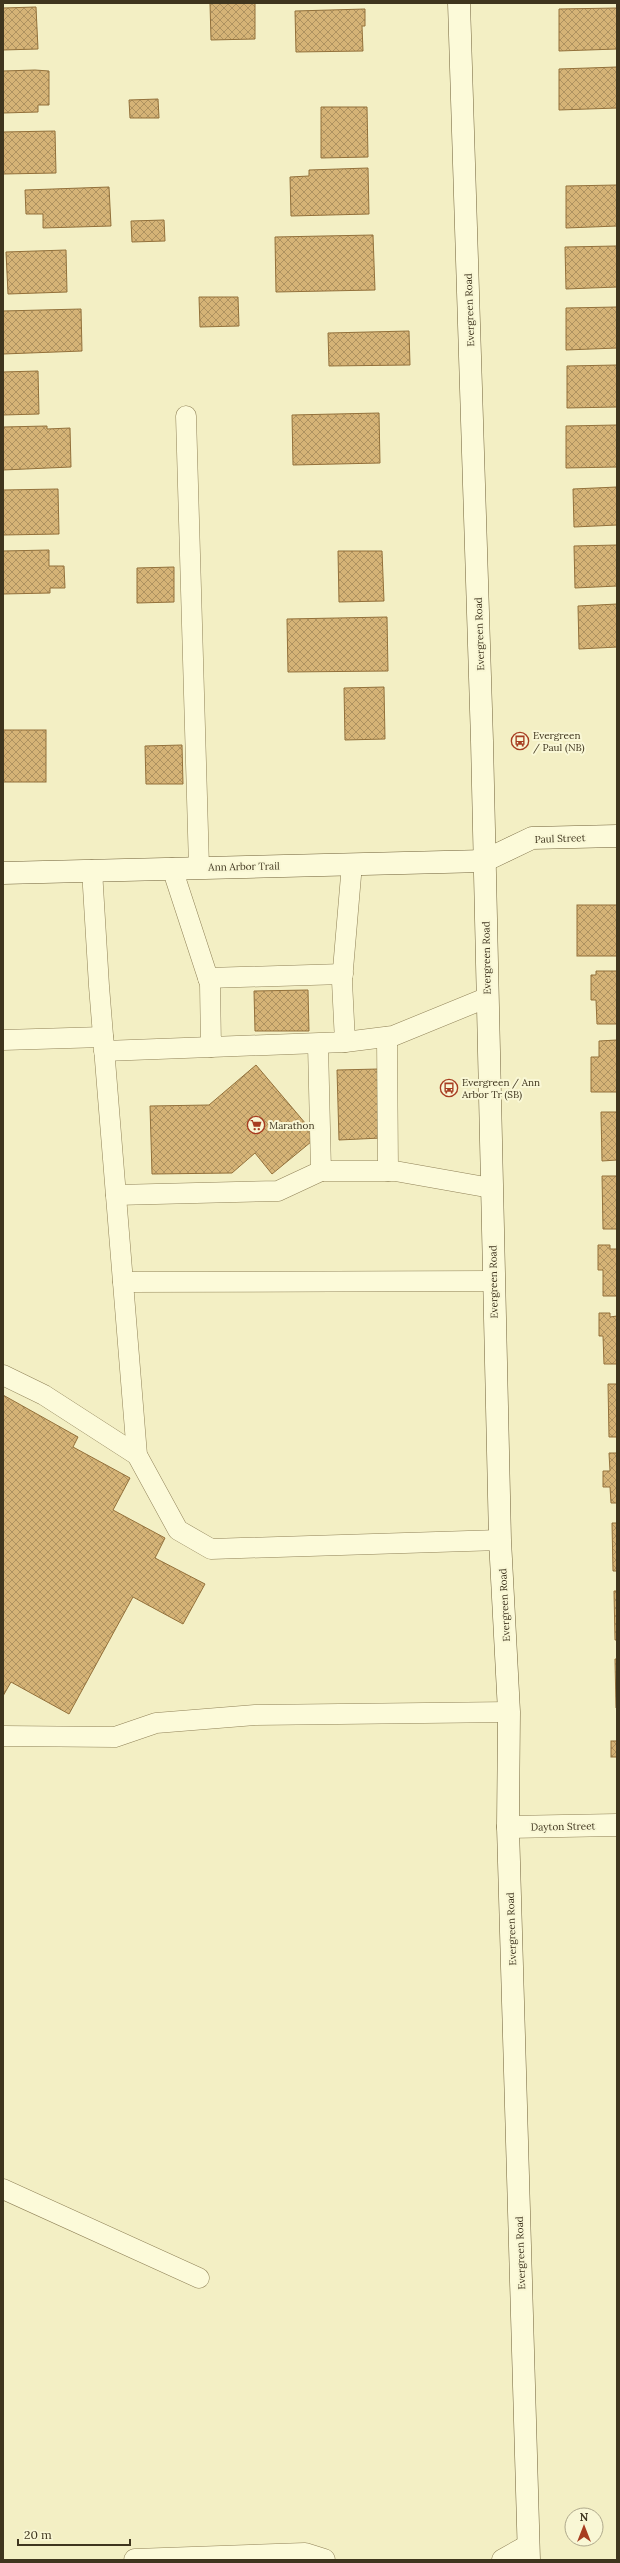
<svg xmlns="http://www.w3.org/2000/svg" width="620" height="2563" font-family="Lora,serif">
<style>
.building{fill:url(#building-cross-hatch);stroke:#93713b}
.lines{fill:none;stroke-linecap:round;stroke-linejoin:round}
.lane-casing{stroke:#908258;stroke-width:21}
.street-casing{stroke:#908258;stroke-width:23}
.secondary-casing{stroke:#72633b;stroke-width:23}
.lane{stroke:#fcfad9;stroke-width:20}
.street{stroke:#fcfad9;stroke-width:22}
.secondary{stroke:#fcfad9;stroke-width:22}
.labels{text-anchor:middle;stroke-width:4;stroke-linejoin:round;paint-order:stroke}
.street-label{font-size:10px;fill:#3f351e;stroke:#f9f7d5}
.poi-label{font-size:10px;fill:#3f351e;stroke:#f9f7d5;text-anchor:start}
</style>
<defs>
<pattern id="building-cross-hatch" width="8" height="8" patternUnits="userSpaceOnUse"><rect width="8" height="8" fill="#d5b376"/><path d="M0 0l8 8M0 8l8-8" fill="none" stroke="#ae9260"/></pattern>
</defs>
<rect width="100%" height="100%" fill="#f3efc4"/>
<!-- building -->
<g class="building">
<path d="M210 3H255V39L211 40Z"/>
<path d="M36 7 38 49 3 50V8Z"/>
<path d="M617 8V49L559 51V9Z"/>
<path d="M365 9V26H362L363 51 296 52 295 11Z"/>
<path d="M617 67V108L559 110V69Z"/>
<path d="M35 70 49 71V105H38V112L3 113V71Z"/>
<path d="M158 99 159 118H130L129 100Z"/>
<path d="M321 107H367L368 157 321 158Z"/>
<path d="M55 131 56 173 3 174V132Z"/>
<path d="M368 168 369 214 291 216 290 177 309 176V170Z"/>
<path d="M617 185V226L566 228V186Z"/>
<path d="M109 187 111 226 43 228V214H26L25 190Z"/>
<path d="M164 220 165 241 132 242 131 221Z"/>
<path d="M373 235 375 290 276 292 275 237Z"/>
<path d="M617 246V287L566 289 565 247Z"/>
<path d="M66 250 67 292 8 294 6 252Z"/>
<path d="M199 297H238L239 326 200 327Z"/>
<path d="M617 307V348L566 350V308Z"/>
<path d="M81 309 82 351 3 354V311Z"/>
<path d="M409 331 410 365 329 366 328 333Z"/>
<path d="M617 365V407L567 408V366Z"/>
<path d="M38 371 39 414 3 415V372Z"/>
<path d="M379 413 380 463 293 465 292 415Z"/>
<path d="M617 425V467L566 468V426Z"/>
<path d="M47 426V429L70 428 71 467 3 470V427Z"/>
<path d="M617 487V525L574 527 573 489Z"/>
<path d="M58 489 59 534 3 535V490Z"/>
<path d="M617 545V586L575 588 574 546Z"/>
<path d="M49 550V566H64L65 588H50V593L3 594V551Z"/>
<path d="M338 551H382L384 601 339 602Z"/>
<path d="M174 567V602L137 603V568Z"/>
<path d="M617 604V647L579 649 578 606Z"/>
<path d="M387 617 388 671 288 672 287 619Z"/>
<path d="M384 687 385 739 345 740 344 688Z"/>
<rect x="3" y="730" width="43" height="52"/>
<path d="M182 745 183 784H146L145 746Z"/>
<rect x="577" y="905" width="40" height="51"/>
<path d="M596 971H617V1024H597L596 1000H591V975H596Z"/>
<path d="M308 990 309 1031H255L254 991Z"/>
<path d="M617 1040V1092H591V1057H599V1041Z"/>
<path d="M256 1065 317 1137 272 1174 255 1153 232 1173 152 1174 150 1106 209 1105Z"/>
<path d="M379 1069 381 1138 339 1140 337 1070Z"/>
<path d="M601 1112H617V1160L602 1161Z"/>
<path d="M602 1176H617V1229H603Z"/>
<path d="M598 1245H610V1249H617V1296H603V1270H598Z"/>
<path d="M599 1313H610V1317L617 1316V1364H604L603 1336H599Z"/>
<path d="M608 1384H617V1437H609Z"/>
<path d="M3 1395 78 1437 73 1447 130 1478 113 1510 165 1538 155 1558 205 1584 183 1624 133 1597 69 1714 11 1682 3 1696Z"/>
<path d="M609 1453H617V1503H611L610 1487H603V1471H610Z"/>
<path d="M612 1523H617V1571H613Z"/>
<path d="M614 1591H617V1640H615Z"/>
<path d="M615 1659H617V1708H616Z"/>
<rect x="611" y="1741" width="6" height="16"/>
</g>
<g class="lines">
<defs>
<g id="lane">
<path d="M186 416 199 867"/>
<path d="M172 868 210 984 211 1047 345 1042 342 981 352 864"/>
<path d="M92 870 99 986 137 1455 178 1530 211 1549 500 1540"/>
<path d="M208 978 343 974"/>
<path d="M387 1037 388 1171"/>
<path d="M3 1040 103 1037"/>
<path d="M345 1042 393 1036 486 998"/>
<path d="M318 1045 321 1171H395L491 1188"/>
<path d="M104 1051 211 1047"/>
<path d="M116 1195 278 1191 321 1171"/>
<path d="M123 1282 493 1281"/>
<path d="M3 1375 44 1395 137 1455"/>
<path d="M3 1736 115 1737 156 1723 255 1715 509 1712"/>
<path d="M3 2189 199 2278"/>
</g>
<g id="street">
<path d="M508 1827 617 1825"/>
<path d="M135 2560 305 2554 324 2560"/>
<path d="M503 2560 528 2546"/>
</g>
<g id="secondary">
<path d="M459 3 482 741 500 1540 509 1712 508 1827 529 2560"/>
<path d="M3 873 484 861 532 838 617 836"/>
</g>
</defs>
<!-- lane casing -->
<use href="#lane" class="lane-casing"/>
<!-- street casing -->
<use href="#street" class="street-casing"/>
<!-- secondary casing -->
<use href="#secondary" class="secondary-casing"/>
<!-- lane -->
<use href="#lane" class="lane"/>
<!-- street -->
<use href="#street" class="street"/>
<!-- secondary -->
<use href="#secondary" class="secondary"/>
</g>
<!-- icons -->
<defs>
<symbol id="bus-ring" viewBox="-11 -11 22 22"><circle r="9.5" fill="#f9f7d5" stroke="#a73d21" stroke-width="1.5"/><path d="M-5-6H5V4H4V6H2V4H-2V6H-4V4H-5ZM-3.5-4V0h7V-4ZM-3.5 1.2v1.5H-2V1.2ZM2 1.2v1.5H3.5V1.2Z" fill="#a73d21"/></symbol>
<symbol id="supermarket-ring" viewBox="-11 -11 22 22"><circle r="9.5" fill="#f9f7d5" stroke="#a73d21" stroke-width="1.5"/><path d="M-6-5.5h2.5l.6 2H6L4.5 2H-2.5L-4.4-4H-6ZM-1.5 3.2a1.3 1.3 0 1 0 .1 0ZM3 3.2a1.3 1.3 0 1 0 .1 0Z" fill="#a73d21"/></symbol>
</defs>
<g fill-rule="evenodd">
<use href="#bus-ring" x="510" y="731" width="20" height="20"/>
<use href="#bus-ring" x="439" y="1078" width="20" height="20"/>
<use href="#supermarket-ring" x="246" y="1115" width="20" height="20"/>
</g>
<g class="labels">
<!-- street labels -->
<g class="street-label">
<text transform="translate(469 310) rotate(-92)" y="4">Evergreen Road</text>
<text transform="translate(479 634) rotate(-92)" y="4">Evergreen Road</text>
<text transform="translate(560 838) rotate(-2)" y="4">Paul Street</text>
<text transform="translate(244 866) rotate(-1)" y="4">Ann Arbor Trail</text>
<text transform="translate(486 958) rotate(-91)" y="4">Evergreen Road</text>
<text transform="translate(493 1282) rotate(-91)" y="4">Evergreen Road</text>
<text transform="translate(504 1605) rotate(-93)" y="4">Evergreen Road</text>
<text transform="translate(563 1826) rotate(-1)" y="4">Dayton Street</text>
<text transform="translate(511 1929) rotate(-92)" y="4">Evergreen Road</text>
<text transform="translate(520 2253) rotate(-92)" y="4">Evergreen Road</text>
</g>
<!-- poi labels -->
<g class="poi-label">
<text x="533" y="739">Evergreen<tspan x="533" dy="12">/ Paul (NB)</tspan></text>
<text x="462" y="1086">Evergreen / Ann<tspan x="462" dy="12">Arbor Tr (SB)</tspan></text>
<text x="269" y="1129">Marathon</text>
</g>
</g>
<!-- border -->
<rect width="620" height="2563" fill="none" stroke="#3f351e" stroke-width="8"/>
<!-- north arrow -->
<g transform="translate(584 2527)"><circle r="19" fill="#f9f7d5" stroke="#afa98c"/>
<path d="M0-3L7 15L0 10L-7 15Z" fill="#a73d21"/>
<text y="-6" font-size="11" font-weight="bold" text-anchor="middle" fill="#3f351e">N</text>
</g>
<!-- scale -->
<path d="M18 2539v6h112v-6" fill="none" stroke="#3f351e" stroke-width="2"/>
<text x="24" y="2539" font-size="12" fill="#3f351e" stroke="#f9f7d5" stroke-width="3" paint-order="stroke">20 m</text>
</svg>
